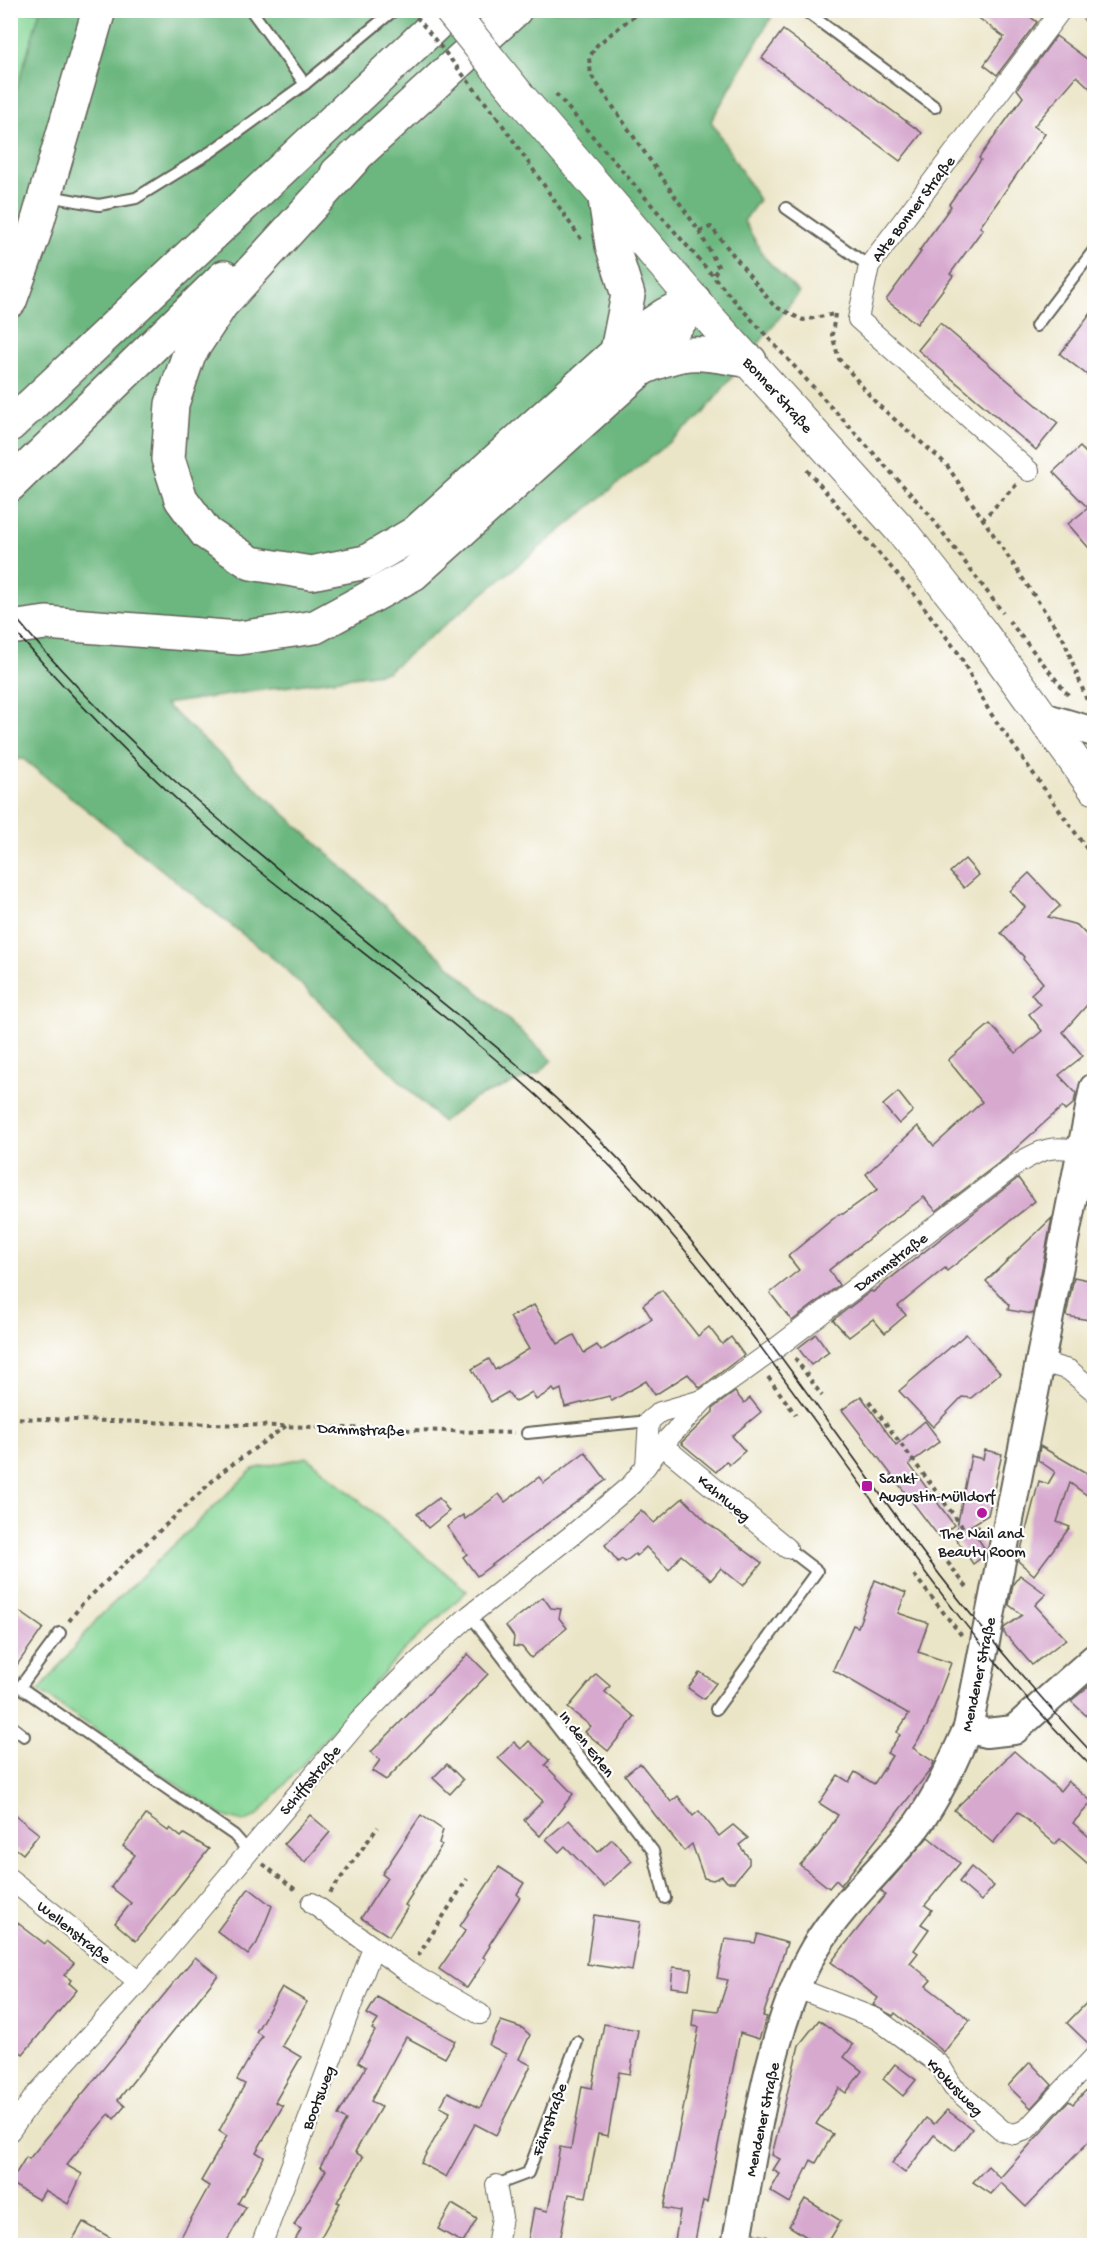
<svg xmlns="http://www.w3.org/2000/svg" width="1105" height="2256" font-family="'Gochi Hand',sans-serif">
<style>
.green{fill:#85d696;stroke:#507959;stroke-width:1.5}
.forest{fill:#6cb77f;stroke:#446a4e;stroke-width:1.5}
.building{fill:#d7a9cf}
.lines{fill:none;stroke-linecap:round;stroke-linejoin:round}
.lane-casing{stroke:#646258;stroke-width:14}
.street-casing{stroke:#646258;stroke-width:22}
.secondary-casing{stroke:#646258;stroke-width:32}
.primary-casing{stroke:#646258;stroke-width:34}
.highway-casing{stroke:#646258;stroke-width:36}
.path{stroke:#646258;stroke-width:4;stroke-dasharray:4.5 4.5;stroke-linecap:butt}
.lane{stroke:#fff;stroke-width:10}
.street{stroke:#fff;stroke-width:20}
.secondary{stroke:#fff;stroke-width:28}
.primary{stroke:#fff;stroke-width:32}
.highway{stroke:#fff;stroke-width:33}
.tram{stroke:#1c1c1c;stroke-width:1.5}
.primary-bridge-casing{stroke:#646258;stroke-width:34;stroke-linecap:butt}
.path-bridge{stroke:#646258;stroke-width:4;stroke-dasharray:4.5 4.5;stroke-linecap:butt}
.primary-bridge{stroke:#fff;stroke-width:32}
.poi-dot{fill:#b5179e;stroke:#fff;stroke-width:2}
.labels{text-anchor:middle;stroke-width:4.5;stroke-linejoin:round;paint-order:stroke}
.street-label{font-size:16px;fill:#1c1c1c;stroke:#fff}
.poi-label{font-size:16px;fill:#1c1c1c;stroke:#fff;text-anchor:start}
</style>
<rect width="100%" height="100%" fill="#fff"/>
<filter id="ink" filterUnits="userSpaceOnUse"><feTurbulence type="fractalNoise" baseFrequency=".0167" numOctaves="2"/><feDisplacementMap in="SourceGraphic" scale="12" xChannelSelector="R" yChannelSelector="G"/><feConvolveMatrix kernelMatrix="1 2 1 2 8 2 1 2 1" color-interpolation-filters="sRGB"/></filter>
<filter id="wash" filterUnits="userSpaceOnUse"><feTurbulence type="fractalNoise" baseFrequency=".008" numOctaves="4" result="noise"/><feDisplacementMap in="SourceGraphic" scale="24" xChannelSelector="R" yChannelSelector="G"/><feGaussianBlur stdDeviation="1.35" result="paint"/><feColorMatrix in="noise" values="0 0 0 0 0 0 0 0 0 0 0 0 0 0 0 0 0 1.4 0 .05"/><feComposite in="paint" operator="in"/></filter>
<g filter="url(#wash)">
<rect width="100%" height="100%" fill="#ebe5c7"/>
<!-- green -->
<g class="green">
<path d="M11 11H40L11 111Z"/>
<path d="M307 1457 467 1591 403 1651 257 1816 243 1822 223 1816 39 1691 98 1618 253 1469Z"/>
</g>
<!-- forest -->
<path class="forest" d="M40 11H775L711 121 759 200 744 221 765 258 799 293 701 416 387 672 165 704 552 1060 539 1073 475 1098 442 1122 280 964 23 759 11 760 10 111Z"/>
<g id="blocks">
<!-- building -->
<g class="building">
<path d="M968 10H1021L1037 22 997 75 984 65 1004 37Z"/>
<path d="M783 30 922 133 900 161 762 58Z"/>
<path d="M1056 36 1095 65V93L1077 76 1034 126 1045 134 980 227 983 229 950 274 953 276 917 324 886 300 921 252 919 251 951 206 949 204 981 160 979 158 1023 97 1017 89Z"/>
<path d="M1095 308V381L1060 354Z"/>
<path d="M940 323 1058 423 1036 450 918 350Z"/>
<path d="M1080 447 1095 462V555L1068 524 1088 508 1053 472Z"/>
<path d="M965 859 979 875 964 888 950 872Z"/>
<path d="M1029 873 1060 906 1048 917 1077 925 1095 944V996L1063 1032 1083 1056 1059 1075 1076 1093 1074 1103 1065 1111 1062 1107 1004 1159 936 1211 924 1197 890 1222 829 1270 839 1285 792 1321 770 1293 799 1270 788 1256 839 1214H843L878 1189 866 1174 918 1126 934 1146 982 1102 948 1060 990 1024 1016 1053 1042 1031 1029 1014 1040 1005 1031 994 1043 983 1023 959 1024 957 1001 933 1025 907 1010 891Z"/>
<path d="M898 1092 913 1111 899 1124 883 1105Z"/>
<path d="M1018 1178 1035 1201 947 1271 945 1268 898 1306 906 1315 885 1333 873 1319 849 1337 833 1320 871 1291 873 1292Z"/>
<path d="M1052 1218 1033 1314 1008 1310 1009 1305 986 1281Z"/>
<path d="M1074 1277 1093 1281 1095 1321 1066 1316Z"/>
<path d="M662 1290 698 1336 709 1327 722 1344 731 1337 744 1355 700 1388 688 1374 655 1395 646 1381 612 1401 609 1396 565 1407 561 1389 555 1392 553 1389 536 1400 532 1392 515 1402 508 1392 491 1402 472 1369 489 1359 495 1370 529 1349 510 1317 534 1305 558 1344 574 1335 584 1353 597 1345 601 1351 652 1319 643 1305Z"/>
<path d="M816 1334 829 1352 811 1365 798 1348Z"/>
<path d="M966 1334 1000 1373 971 1398 962 1397 933 1427 899 1391Z"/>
<path d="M735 1392 744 1403 750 1398 761 1412 732 1436 745 1451 729 1465 726 1461 716 1472 681 1443 713 1412V1408Z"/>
<path d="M861 1396 896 1445 925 1421 940 1441 909 1464 954 1525 939 1537 842 1410Z"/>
<path d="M1040 1446 1095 1478V1501L1070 1483 1057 1522 1070 1527 1034 1575 1018 1561 1039 1481 1048 1484 1055 1472 1038 1460Z"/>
<path d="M985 1450 1002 1454 988 1515 970 1526 986 1551 985 1555 973 1564 955 1537 971 1456 983 1459Z"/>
<path d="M585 1452 606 1480 477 1576 463 1557 467 1554 447 1527 463 1515 465 1519 499 1494 505 1502 539 1477 544 1483Z"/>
<path d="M439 1498 449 1511 428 1528 417 1514Z"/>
<path d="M683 1498 708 1523 762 1563 743 1586 721 1568 711 1580 681 1555 669 1570 646 1547 637 1556 635 1554 625 1562 622 1559 618 1562 605 1545 641 1510 654 1523Z"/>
<path d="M1020 1575 1046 1594 1035 1605 1066 1639 1032 1665 1004 1633V1628L1022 1615 1009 1605 1013 1584Z"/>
<path d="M875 1580 906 1593 898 1613 928 1623 918 1652 951 1663 927 1726 913 1748 934 1762 931 1769 841 1885 836 1880 829 1888 800 1865 818 1846 838 1815 819 1803 838 1775 849 1782 855 1772 874 1784 892 1756 887 1753 900 1735 897 1732 909 1714 833 1670 853 1625 858 1627Z"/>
<path d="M543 1597 551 1608 561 1609 559 1618 567 1628 531 1658 522 1647 513 1646 514 1637 506 1626Z"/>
<path d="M10 1605 43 1628 10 1675Z"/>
<path d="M468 1654 488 1674 386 1780 372 1771 380 1760 371 1752Z"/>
<path d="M700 1672 716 1683 704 1699 688 1688Z"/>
<path d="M596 1674 610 1686 605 1692 635 1717 608 1751 585 1732 591 1726 568 1708Z"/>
<path d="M1095 1681V1724L1071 1701Z"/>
<path d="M529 1741 549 1760 545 1765 573 1794 540 1836 524 1820 543 1801 498 1758 514 1742 521 1749Z"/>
<path d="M1014 1751 1060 1791 1068 1781 1092 1802 1073 1823 1095 1842V1870L1060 1839 1055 1844 1018 1812 993 1843 954 1810Z"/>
<path d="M640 1763 671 1802 678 1796 693 1816 699 1811 719 1836 733 1825 748 1838 739 1845 749 1858V1864L734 1882H727L722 1876 713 1880 704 1878 692 1844 684 1851 655 1815 625 1775Z"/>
<path d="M447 1764 463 1780 450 1794 433 1778Z"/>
<path d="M10 1811 39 1834 23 1854 10 1844Z"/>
<path d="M146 1815 168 1831 170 1828 181 1837 184 1834 209 1849 136 1941 115 1923 131 1903 111 1887 135 1855 123 1846Z"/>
<path d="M310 1815 330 1832 305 1862 284 1844Z"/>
<path d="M421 1815 443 1830 439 1843 442 1845 411 1893 412 1894 405 1905 408 1907 389 1936 361 1918 387 1878 382 1874Z"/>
<path d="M569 1820 598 1852 612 1839 632 1861 604 1887 565 1846 559 1852 546 1839Z"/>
<path d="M928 1837 960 1863 925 1905 932 1910 921 1924 929 1929 914 1950 918 1953 910 1963 931 1980 926 1986 970 2020 944 2052 895 2013 893 2016 873 2005 878 1998 831 1962 885 1895 881 1891Z"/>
<path d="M499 1867 524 1883 517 1894 520 1897 489 1945 490 1946 483 1957 486 1959 467 1988 439 1969 466 1930 460 1926Z"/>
<path d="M971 1867 994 1886 981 1901 959 1882Z"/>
<path d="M249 1888 272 1906 257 1943 248 1955 217 1931Z"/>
<path d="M594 1915 640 1922 632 1971 587 1964Z"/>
<path d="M10 1917 45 1944 47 1941 74 1963 64 1975 71 1980 69 1983 77 1990 23 2054 10 2044Z"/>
<path d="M758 1934 787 1943 763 2016 767 2017 759 2039 740 2033 707 2202 703 2201 694 2246H674L680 2211 664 2208 699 2027 692 2026 694 2008 718 2011 728 1980 717 1978 725 1939 755 1943Z"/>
<path d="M195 1957 218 1975 118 2100 125 2106 114 2119 109 2114 66 2165 82 2174 68 2204 45 2190 39 2200 10 2183 26 2157 29 2159Z"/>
<path d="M673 1967 692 1969 689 1989 671 1987Z"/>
<path d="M282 1987 307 2002 282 2046 301 2057 275 2102 283 2106 256 2152 264 2157 238 2203 246 2207 224 2246H176L209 2186 201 2181 227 2136 219 2131 245 2084 237 2080 262 2036 256 2032Z"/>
<path d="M1095 1994V2045L1091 2046 1067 2023Z"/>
<path d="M377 1997 455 2041 445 2058 406 2037 371 2101 381 2107 355 2152 363 2157 337 2202 340 2203 316 2246H292L301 2229 294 2225 326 2170 320 2167 346 2120 338 2115 366 2067 358 2062 375 2031 372 2029 378 2020 367 2014Z"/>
<path d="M819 2020 853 2045 844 2057 862 2071 846 2093 839 2088 816 2124 833 2134 816 2163 811 2160 790 2203 770 2191 780 2174 773 2170 780 2159 772 2155 799 2045Z"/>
<path d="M501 2021 522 2028 530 2035 519 2059 531 2065 496 2135 475 2124 446 2177 421 2163 450 2112 440 2107 448 2092 480 2108 506 2054 489 2045Z"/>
<path d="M604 2024 638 2030 630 2074 619 2072 608 2136 598 2134 586 2197 569 2194 559 2246H527L534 2208 548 2211 560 2147 571 2149 582 2086 592 2088Z"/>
<path d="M1030 2062 1052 2085 1031 2108 1008 2086Z"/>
<path d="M895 2064 916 2080 903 2096 883 2079Z"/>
<path d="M1095 2081V2135L1026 2207 1001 2183 991 2194 973 2182 988 2166 1000 2178 1069 2101 1073 2104Z"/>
<path d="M947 2110 972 2129 955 2151 934 2135 905 2173 892 2163 926 2118 934 2124Z"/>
<path d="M805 2199 841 2221 826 2246H821L789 2226Z"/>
<path d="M452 2204 477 2219 463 2243 438 2229Z"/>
<path d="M83 2222 125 2246H69Z"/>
</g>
</g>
</g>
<g filter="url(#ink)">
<use href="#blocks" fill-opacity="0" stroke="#646258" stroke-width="1.5"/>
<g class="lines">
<defs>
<g id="lane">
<path d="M251 10 305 84"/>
<path d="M804 10 935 107"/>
<path d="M49 196 99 205 136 198 212 151 305 84 394 10"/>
<path d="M786 208 869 266"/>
<path d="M1036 326 1094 250"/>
<path d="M527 1433 649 1421"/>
<path d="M470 1615 653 1851 665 1898"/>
<path d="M60 1633 20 1687 234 1835 248 1851"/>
<path d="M716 1709 817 1571 787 1548"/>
<path d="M10 1725 24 1736"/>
<path d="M496 2185 528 2173 577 2042"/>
</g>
<g id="street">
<path d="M1089 10 1094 16"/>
<path d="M1029 471 858 319 869 266 1061 10"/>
<path d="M1041 1362 1069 1370 1094 1391"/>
<path d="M662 1445 787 1548"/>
<path d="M646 1466 649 1421 660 1412 705 1399"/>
<path d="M10 1879 139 1982"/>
<path d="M312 1903 408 1972 480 2014"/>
<path d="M797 1988 877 2019 940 2065 953 2087 1003 2131 1014 2134 1026 2130 1094 2057"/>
<path d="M10 2131 34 2097 139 1982 359 1721 413 1666 470 1615 572 1535 632 1484 662 1445 705 1399 775 1349 1017 1164C1043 1148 1053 1145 1083 1151"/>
<path d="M496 2185 502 2217 497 2246"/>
<path d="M737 2241 763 2246"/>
<path d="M261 2246 373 1948"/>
</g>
<g id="secondary">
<path d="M1043 717 1094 732"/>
<path d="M968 1728 986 1733 1014 1730 1094 1659"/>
<path d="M736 2246C753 2154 768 2028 815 1948 842 1902 885 1867 917 1825 939 1795 953 1761 968 1728L1094 1088"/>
</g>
<path id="primary" d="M520 97 710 319 899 528 982 633 1094 788"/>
<g id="highway">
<path d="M354 159 221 305 189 354 172 404 168 459 181 499 206 533 251 563 311 573 366 562 415 533 637 334 665 315 694 300"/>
<path d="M337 173 515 10"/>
<path d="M605 199 612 245 628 295 617 351"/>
<path d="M10 301 34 234 99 10"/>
<path d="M641 369C689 347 700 353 750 361"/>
<path d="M10 425 451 10"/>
<path d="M10 485 224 277"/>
<path d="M10 628 46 623 239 638 315 627 413 574 640 370 687 312"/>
</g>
</defs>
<!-- lane casing -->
<use href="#lane" class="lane-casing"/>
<!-- street casing -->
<use href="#street" class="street-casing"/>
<!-- secondary casing -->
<use href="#secondary" class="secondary-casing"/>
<!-- primary casing -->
<use href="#primary" class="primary-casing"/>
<!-- highway casing -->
<use href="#highway" class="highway-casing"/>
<!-- path -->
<g class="path">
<path d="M641 10 597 45 589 58 591 75 699 231 719 268 713 275"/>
<path d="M556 94 732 298 928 513 1003 613"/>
<path d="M497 117 583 242"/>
<path d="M699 231 711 227 774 306 803 320 835 314"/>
<path d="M835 314 832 335 839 359 877 404 946 464 1064 640 1089 706"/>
<path d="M807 470 915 595 959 654 989 711 1094 859"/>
<path d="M982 520 1017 484"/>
<path d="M1009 621 1070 697"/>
<path d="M795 1358 822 1396"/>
<path d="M768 1377 796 1415"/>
<path d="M869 1401 964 1529 984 1527"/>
<path d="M10 1418 514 1433"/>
<path d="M942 1555 969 1590"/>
<path d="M914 1575 962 1636"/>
<path d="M69 1621 82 1604 223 1471 286 1426"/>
<path d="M263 1864 297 1891"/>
<path d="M330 1893 378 1827"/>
<path d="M418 1956 467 1879"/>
</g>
<!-- lane -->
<use href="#lane" class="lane"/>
<!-- street -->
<use href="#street" class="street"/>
<!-- secondary -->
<use href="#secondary" class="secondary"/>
<!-- primary -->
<use href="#primary" class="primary"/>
<!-- highway -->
<use href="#highway" class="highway"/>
<!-- tram -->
<g class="tram">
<path d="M10 611C124 750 264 858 402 970 481 1034 560 1096 629 1170 736 1285 822 1416 915 1542 970 1617 1031 1688 1094 1755"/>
<path d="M10 626C82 709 157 786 241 856 366 958 500 1051 612 1168 790 1354 910 1589 1094 1769"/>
</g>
<defs>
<path id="primary-bridge" d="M450 10 520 97"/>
</defs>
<!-- primary-bridge casing -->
<use href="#primary-bridge" class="primary-bridge-casing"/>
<!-- path-bridge -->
<path class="path-bridge" d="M411 10 497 117"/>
<!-- primary-bridge -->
<use href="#primary-bridge" class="primary-bridge"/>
</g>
</g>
<!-- markers -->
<g class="poi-dot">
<rect x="861" y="1480" width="12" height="12" rx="3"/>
<circle cx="982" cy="1513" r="6"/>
</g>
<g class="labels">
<!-- street labels -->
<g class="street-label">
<text transform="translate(912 208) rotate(-53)" y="6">Alte Bonner Straße</text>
<text transform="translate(779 394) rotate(48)" y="6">Bonner Straße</text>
<text transform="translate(890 1261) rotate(-37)" y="6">Dammstraße</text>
<text transform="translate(361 1428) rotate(2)" y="6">Dammstraße</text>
<text transform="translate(725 1497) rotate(40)" y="6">Kahnweg</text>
<text transform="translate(977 1674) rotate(-78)" y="6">Mendener Straße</text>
<text transform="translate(588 1743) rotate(52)" y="6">In den Erlen</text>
<text transform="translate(309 1779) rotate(-50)" y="6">Schiffsstraße</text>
<text transform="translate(75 1931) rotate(39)" y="6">Wellenstraße</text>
<text transform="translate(956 2086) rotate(46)" y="6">Krokusweg</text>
<text transform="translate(317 2097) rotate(-69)" y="6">Bootsweg</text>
<text transform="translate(548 2119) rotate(-70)" y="6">Fährstraße</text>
<text transform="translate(761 2119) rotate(-78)" y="6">Mendener Straße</text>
</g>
<!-- poi labels -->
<g class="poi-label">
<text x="879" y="1483">Sankt<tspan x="879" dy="18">Augustin-Mülldorf</tspan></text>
<text x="982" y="1538" text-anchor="middle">The Nail and<tspan x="982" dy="18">Beauty Room</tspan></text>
</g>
</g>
<!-- margin -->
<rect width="1105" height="2256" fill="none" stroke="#fff" stroke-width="36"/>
</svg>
